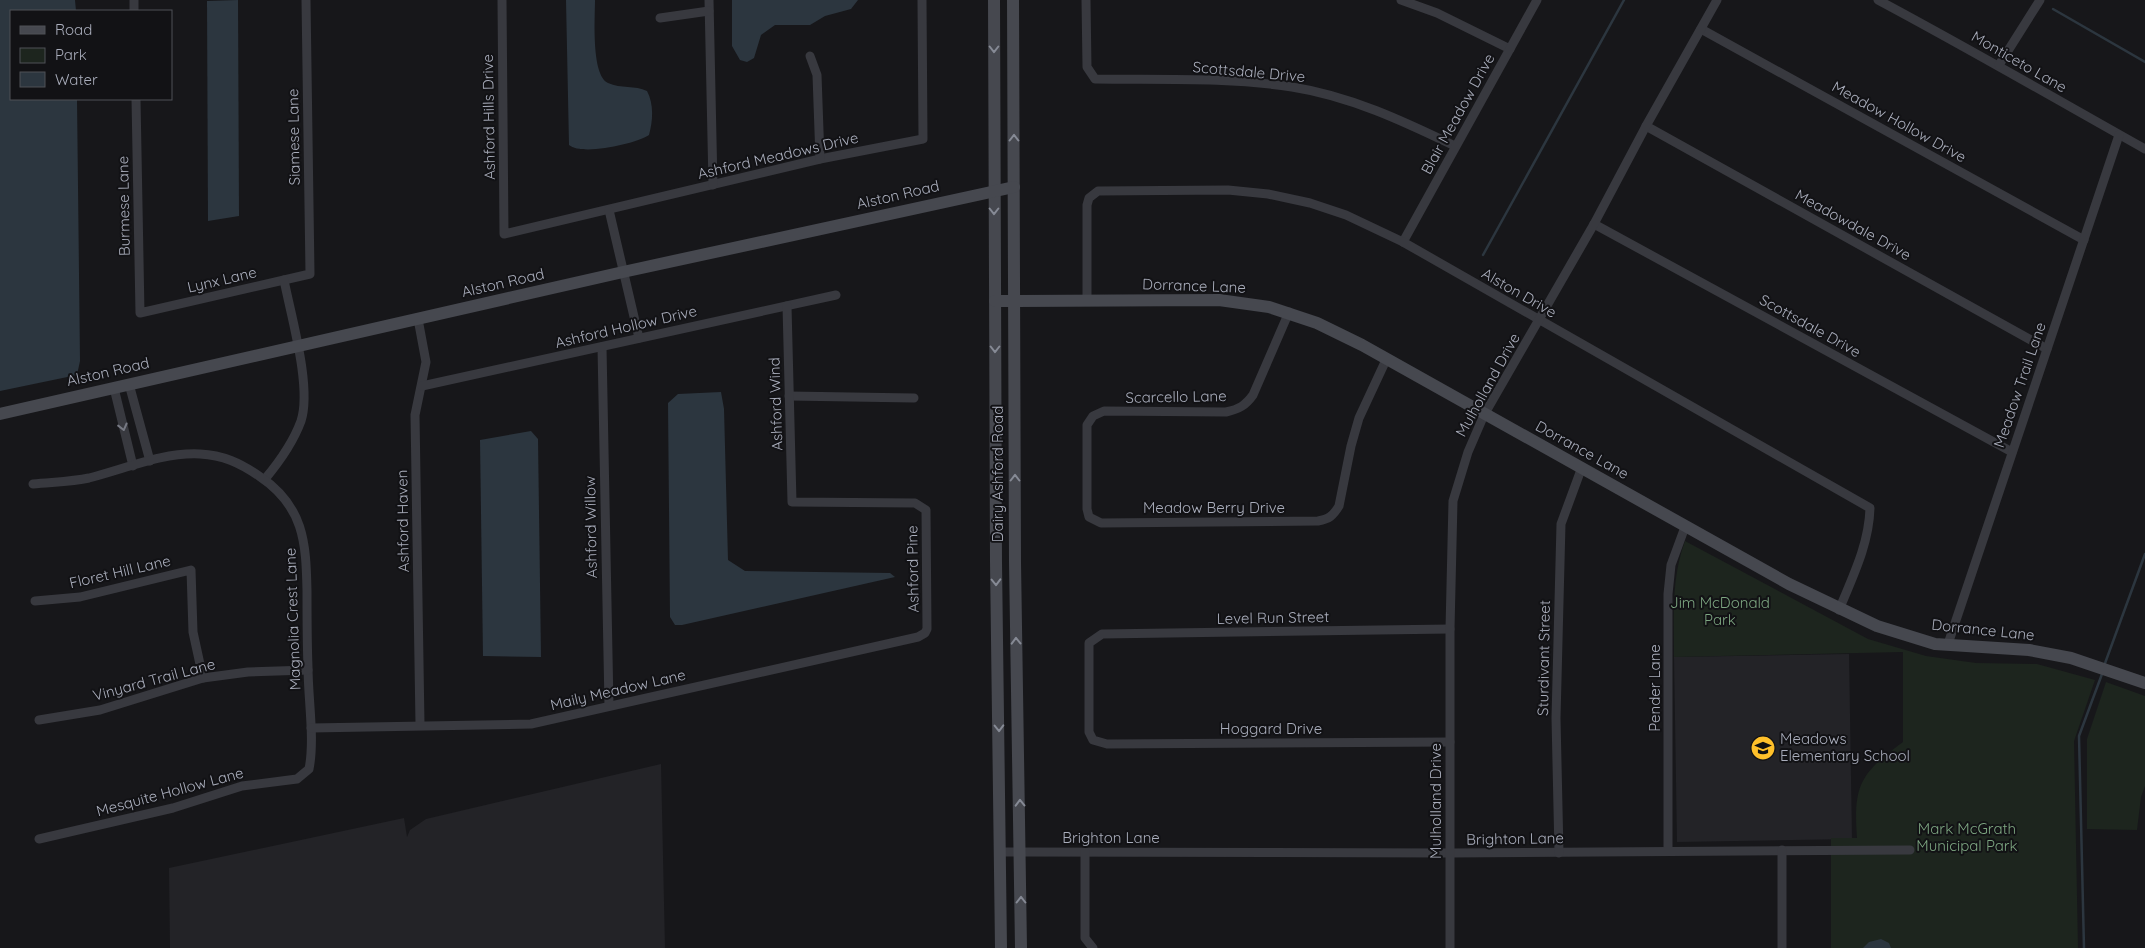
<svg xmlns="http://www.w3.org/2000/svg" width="2145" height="948" font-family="Quicksand,sans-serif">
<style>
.built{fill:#232327}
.green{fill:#1d251e}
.water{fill:#2c363f}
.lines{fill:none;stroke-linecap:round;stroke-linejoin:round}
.stream{stroke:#2c363f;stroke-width:2.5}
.street{stroke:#38393f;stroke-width:9}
.secondary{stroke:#46484f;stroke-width:12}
.oneway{stroke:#868a95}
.oneway2{stroke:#767983}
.labels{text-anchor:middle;stroke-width:4;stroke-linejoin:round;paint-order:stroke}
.street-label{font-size:15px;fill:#a9adbb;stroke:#121215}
.park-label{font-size:15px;fill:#7ea782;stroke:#121215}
.poi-label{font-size:15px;fill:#a9adbb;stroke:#121215;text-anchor:start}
</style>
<rect width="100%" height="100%" fill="#17171a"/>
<!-- built -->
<g class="built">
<path d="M1849 654 1852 839 1677 842 1674 657Z"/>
<path d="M661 764 665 948H170L169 868 404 818 407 837 410 830 426 819Z"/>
</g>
<!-- green -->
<g class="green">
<path d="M1685 541 1868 639 1926 656 1976 663 2037 664 2095 680 2074 741 2078 948H1831V838H1857C1853 784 1861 773 1903 742V652L1674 657C1674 617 1671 579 1685 541Z"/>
<path d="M2106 682 2145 696V786L2141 797 2137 830 2087 829V739Z"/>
</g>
<!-- water -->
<g class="water">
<path d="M0 0H75L76 11H11V99H77L80 361 77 375 0 391Z"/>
<path d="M238 0 239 216 208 221 207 1Z"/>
<path d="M566 0H595C595 17 591 75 608 83 621 89 635 85 647 91 654 104 653 121 649 135 635 144 582 156 569 145Z"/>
<path d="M732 0H858L851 9 825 16 810 25H775L761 35 754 58 747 62 740 60 732 46Z"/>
<path d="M721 392 724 409 728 560 745 571 890 573 895 577 682 625H675L670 617 668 403 678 394Z"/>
<path d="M531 431 538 439 541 657 483 656 480 440Z"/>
<path d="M1881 939 1889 943 1891 948H1863L1869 942Z"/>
</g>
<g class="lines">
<!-- stream -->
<g class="stream">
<path d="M2053 9 2145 62"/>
<path d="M1483 255 1624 0"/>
<path d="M2104 666 2145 554"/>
<path d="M2084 948 2079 736 2102 674"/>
</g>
<!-- street -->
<g class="street">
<path d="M134 0V11"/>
<path d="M502 0 504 234 820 159 923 139 922 0"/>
<path d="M709 0 713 185"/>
<path d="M1086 0 1087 67 1095 79C1160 80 1227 77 1292 87 1350 96 1403 121 1455 146"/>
<path d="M1401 0 1437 13 1510 49"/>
<path d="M1878 0C1968 48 2056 99 2145 149"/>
<path d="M660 18 709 11"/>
<path d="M1701 29 2084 240"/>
<path d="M810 56 817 75 820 159"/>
<path d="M1999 65 2040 0"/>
<path d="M136 99 140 313 310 274 306 0"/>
<path d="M1646 126 2047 349"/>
<path d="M609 210 639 338"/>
<path d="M1594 224 2012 452"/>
<path d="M1403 242 1537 0"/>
<path d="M1087 299V205L1089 198 1098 191 1228 190 1268 194 1310 203 1346 215 1403 242 1870 508C1869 544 1853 576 1839 610"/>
<path d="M1289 312 1253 395C1245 406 1239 409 1226 412L1104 411 1093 416 1087 425V509L1089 517 1101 523 1318 521C1329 519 1333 516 1339 506L1351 446 1359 418 1386 360"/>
<path d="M418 319 426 362 415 415 420 724"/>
<path d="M602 347 609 706"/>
<path d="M129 384 150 461"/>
<path d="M422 386 836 295"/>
<path d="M114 388 133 466"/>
<path d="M789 396 914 398"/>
<path d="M265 479C280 461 293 443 301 421 312 387 291 316 284 280"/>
<path d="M33 484C51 482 71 482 89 478 125 469 163 452 200 454 223 455 240 463 259 476 304 506 306 542 307 591 307 617 307 642 308 667 308 699 315 739 309 769L297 779 242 786 173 808 39 839"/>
<path d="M35 601 80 597 191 570 193 632 203 678"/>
<path d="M1948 644 2119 135"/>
<path d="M39 720 100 710 203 678 248 672 308 670"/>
<path d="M311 728 531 724 918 637 925 633 927 629 926 510 915 503 792 502 787 306"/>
<path d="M1450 742 1107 744 1093 740 1089 732V643L1102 634 1450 629"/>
<path d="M1668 851V594L1671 565 1685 527"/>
<path d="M1001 852 1450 853 1910 850"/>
<path d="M1085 852V938L1093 948"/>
<path d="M1559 853 1556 718 1561 524 1582 467"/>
<path d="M1450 948V629L1453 501 1468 452 1484 415 1594 224 1646 126 1717 0"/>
<path d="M1782 948V850"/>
</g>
<!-- secondary -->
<g class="secondary">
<path d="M994 0 996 562 1001 948"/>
<path d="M1013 0 1015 562 1021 948"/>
<path d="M995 301 1219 300 1269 307 1317 323 1362 345 1789 584 1877 626 1935 644 2029 650 2071 658 2145 683"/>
<path d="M0 414 623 272 1014 187"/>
</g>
</g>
<!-- one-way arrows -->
<defs><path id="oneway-chevron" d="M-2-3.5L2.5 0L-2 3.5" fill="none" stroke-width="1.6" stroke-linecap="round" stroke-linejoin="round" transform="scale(1.25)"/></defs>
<g class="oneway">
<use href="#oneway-chevron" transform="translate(994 49) rotate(90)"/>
<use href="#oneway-chevron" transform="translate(1014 138) rotate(-90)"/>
<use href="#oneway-chevron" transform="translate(994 211) rotate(90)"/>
<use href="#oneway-chevron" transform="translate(995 349) rotate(90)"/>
<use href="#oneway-chevron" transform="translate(1015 478) rotate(-90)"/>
<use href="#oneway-chevron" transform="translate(996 582) rotate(89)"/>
<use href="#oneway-chevron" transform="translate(1016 641) rotate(-91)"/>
<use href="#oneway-chevron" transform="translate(999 728) rotate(89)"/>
<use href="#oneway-chevron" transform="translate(1020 803) rotate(-91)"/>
<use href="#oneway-chevron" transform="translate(1021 900) rotate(-90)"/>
</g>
<use class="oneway2" href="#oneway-chevron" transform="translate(123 427) rotate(76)"/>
<!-- icons -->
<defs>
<symbol id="school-disc" viewBox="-11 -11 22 22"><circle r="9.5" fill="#ffc02a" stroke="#121215"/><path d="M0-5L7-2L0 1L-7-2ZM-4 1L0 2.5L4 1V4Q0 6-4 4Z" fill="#111"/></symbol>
</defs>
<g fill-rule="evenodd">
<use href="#school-disc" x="1749" y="734" width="28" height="28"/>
</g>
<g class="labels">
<!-- street labels -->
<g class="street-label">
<text transform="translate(2019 62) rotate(30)" y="5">Monticeto Lane</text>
<text transform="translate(1249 72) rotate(5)" y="5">Scottsdale Drive</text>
<text transform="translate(1458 114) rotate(-61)" y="5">Blair Meadow Drive</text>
<text transform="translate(489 117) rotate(-91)" y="5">Ashford Hills Drive</text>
<text transform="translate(1899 122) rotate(29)" y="5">Meadow Hollow Drive</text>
<text transform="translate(294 137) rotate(-91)" y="5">Siamese Lane</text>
<text transform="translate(778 156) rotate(-13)" y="5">Ashford Meadows Drive</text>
<text transform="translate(898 195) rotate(-13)" y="5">Alston Road</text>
<text transform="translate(124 206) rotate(-91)" y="5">Burmese Lane</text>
<text transform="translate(1853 225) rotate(29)" y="5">Meadowdale Drive</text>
<text transform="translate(222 280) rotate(-13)" y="5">Lynx Lane</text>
<text transform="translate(503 283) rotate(-13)" y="5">Alston Road</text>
<text transform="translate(1194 286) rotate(2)" y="5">Dorrance Lane</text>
<text transform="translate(1519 293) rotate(30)" y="5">Alston Drive</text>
<text transform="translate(1810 326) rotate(29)" y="5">Scottsdale Drive</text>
<text transform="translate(626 327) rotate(-13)" y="5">Ashford Hollow Drive</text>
<text transform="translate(108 372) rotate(-13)" y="5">Alston Road</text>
<text transform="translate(1488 385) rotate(-61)" y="5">Mulholland Drive</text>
<text transform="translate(2020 385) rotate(-71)" y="5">Meadow Trail Lane</text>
<text transform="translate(1176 397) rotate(-1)" y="5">Scarcello Lane</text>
<text transform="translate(776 404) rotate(-92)" y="5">Ashford Wind</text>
<text transform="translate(1582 450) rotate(29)" y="5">Dorrance Lane</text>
<text transform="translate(998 474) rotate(-90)" y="5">Dairy Ashford Road</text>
<text x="1214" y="513">Meadow Berry Drive</text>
<text transform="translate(403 521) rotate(-91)" y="5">Ashford Haven</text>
<text transform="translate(591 527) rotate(-91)" y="5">Ashford Willow</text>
<text transform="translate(913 569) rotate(-91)" y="5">Ashford Pine</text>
<text transform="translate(120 572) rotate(-13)" y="5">Floret Hill Lane</text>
<text transform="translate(1273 618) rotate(-1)" y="5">Level Run Street</text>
<text transform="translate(293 619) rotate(-92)" y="5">Magnolia Crest Lane</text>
<text transform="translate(1983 630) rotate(6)" y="5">Dorrance Lane</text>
<text transform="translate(1544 658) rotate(-89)" y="5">Sturdivant Street</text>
<text transform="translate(154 680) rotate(-15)" y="5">Vinyard Trail Lane</text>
<text transform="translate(1655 688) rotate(-90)" y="5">Pender Lane</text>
<text transform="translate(618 690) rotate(-13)" y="5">Maily Meadow Lane</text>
<text x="1271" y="734">Hoggard Drive</text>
<text transform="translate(170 792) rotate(-15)" y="5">Mesquite Hollow Lane</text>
<text transform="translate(1436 801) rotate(-90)" y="5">Mulholland Drive</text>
<text x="1111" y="843">Brighton Lane</text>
<text transform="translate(1515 839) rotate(-1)" y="5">Brighton Lane</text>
</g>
<!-- park labels -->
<g class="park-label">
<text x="1720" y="608">Jim McDonald<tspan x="1720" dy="17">Park</tspan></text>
<text x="1967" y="834">Mark McGrath<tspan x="1967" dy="17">Municipal Park</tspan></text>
</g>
<!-- poi labels -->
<g class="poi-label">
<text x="1780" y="744">Meadows<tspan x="1780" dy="17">Elementary School</tspan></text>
</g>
</g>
<!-- legend -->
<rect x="10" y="10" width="162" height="90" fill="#121215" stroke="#4e5057"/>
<rect x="20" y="26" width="25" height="8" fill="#46484f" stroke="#4e5057"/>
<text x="55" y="35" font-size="15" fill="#a9adbb">Road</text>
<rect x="20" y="48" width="25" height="15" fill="#1d251e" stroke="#4e5057"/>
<text x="55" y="60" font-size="15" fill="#a9adbb">Park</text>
<rect x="20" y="72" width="25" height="15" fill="#2c363f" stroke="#4e5057"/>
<text x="55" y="85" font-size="15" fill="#a9adbb">Water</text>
</svg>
